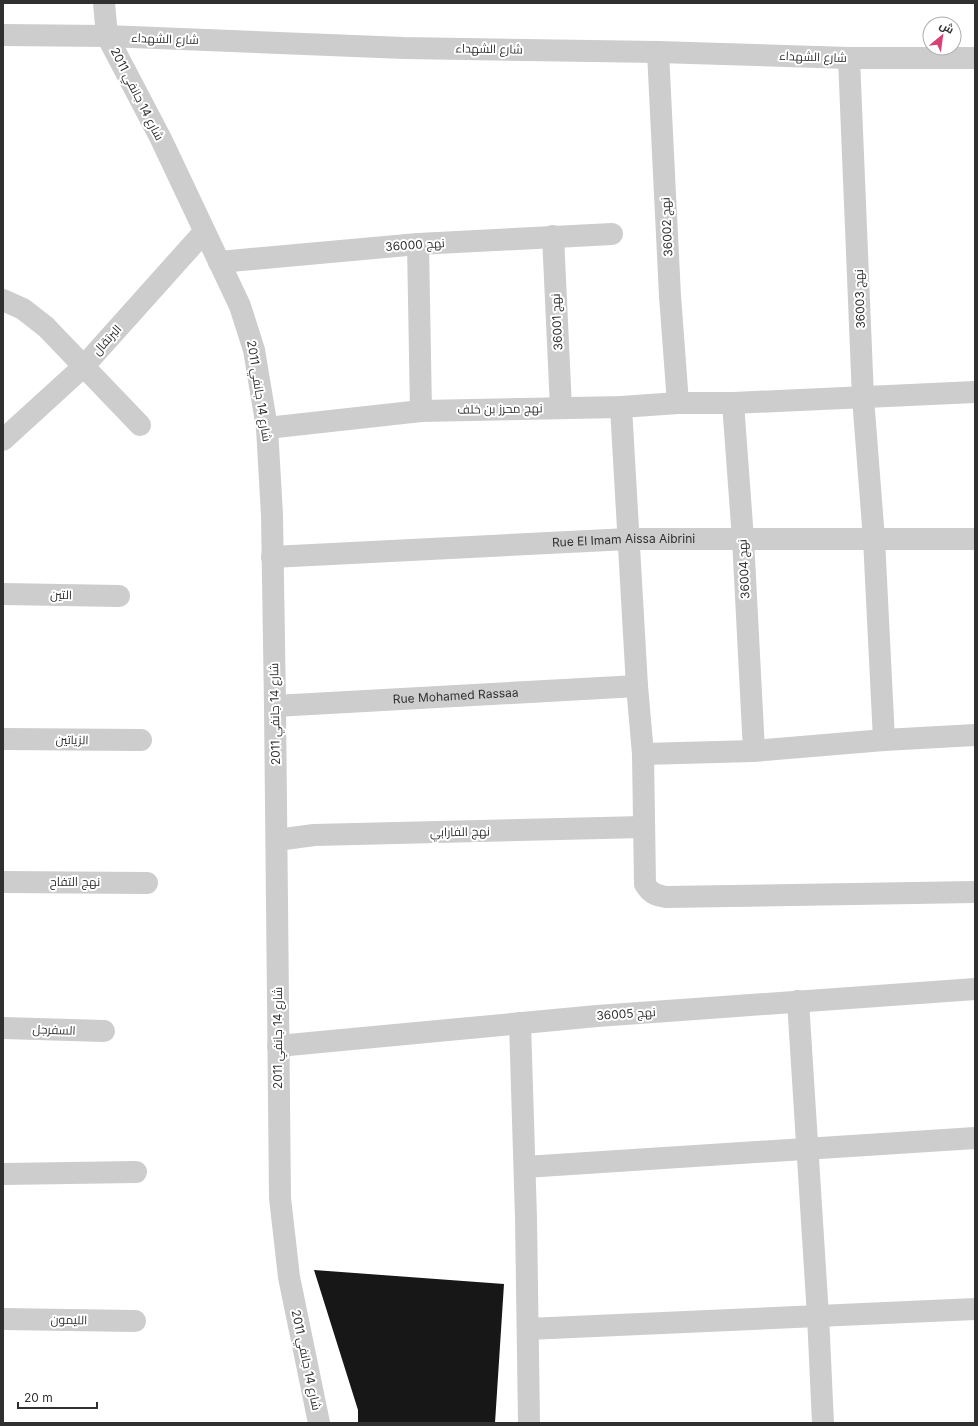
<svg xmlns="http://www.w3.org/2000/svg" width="978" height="1426" font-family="Inter,Cairo,sans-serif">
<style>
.building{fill:#171717}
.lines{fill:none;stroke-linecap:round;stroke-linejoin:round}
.minor{stroke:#cdcdcd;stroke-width:22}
.labels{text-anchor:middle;stroke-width:4;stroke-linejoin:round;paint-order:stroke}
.street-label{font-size:12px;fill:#303030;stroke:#fff}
</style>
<rect width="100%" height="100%" fill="#fff"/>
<!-- building -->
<path class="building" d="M314 1270 504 1284 495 1423H358V1410Z"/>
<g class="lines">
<!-- minor -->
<g class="minor">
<path d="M104 3 107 36 161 139 240 306 254 350 267 428 272 515 275 706 280 1198 289 1277 319 1423"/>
<path d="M3 35 107 36 404 48 658 52 849 58H975"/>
<path d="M658 52 670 296 678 403"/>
<path d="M849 58 863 398 874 539 884 740"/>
<path d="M553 236 561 408"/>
<path d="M418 244 421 411"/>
<path d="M219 262 418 244 612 234"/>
<path d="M3 300 23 309 46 327 140 425"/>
<path d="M733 403 743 539 754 751"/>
<path d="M621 407 637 686 643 754 645 884C650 893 655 895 666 897L975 892"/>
<path d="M267 428 421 411 621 407 678 403H733L975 392"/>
<path d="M3 440 84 366 204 232"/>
<path id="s1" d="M272 557 628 539H975"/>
<path d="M3 594 119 596"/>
<path id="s2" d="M275 706 637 686"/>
<path d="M3 739 141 740"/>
<path d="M643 754 754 751 884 740 975 735"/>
<path d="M277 840 314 835 643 827"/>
<path d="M3 882 147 883"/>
<path d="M798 1001 818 1316 823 1423"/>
<path d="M520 1023 526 1218 529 1423"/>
<path d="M3 1028 104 1031"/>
<path d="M278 1046 597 1016 975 989"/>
<path d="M525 1167 975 1138"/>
<path d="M3 1174 136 1172"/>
<path d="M3 1319 135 1321"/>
<path d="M528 1329 975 1309"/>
</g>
</g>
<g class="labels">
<!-- street labels -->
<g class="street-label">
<text transform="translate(165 39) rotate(2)" y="4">شارع الشهداء</text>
<text transform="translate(489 49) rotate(1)" y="4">شارع الشهداء</text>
<text transform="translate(813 57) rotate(2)" y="4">شارع الشهداء</text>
<text transform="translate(137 94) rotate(63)" y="4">شارع 14 جانفي 2011</text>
<text transform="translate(667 227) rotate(-93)" y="4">نهج 36002</text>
<text transform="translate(415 245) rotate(-4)" y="4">نهج 36000</text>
<text transform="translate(860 299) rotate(-92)" y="4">نهج 36003</text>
<text transform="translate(557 322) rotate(-93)" y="4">نهج 36001</text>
<text transform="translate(107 340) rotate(-48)" y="4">البرتقال</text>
<text transform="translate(259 391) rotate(81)" y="4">شارع 14 جانفي 2011</text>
<text transform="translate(500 409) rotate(-1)" y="4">نهج محرز بن خلف</text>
<text dy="4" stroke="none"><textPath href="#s1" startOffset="352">Rue El Imam Aissa Aibrini</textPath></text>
<text transform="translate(744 569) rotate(-93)" y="4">نهج 36004</text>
<text transform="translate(61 595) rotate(1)" y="4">التين</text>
<text dy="4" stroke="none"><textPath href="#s2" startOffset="181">Rue Mohamed Rassaa</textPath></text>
<text transform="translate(275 714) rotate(-91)" y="4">شارع 14 جانفي 2011</text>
<text transform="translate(72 740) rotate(1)" y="4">الزياتين</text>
<text transform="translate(460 832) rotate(-1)" y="4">نهج الفارابي</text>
<text x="75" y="886">نهج التفاح</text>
<text transform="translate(626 1014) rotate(-4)" y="4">نهج 36005</text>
<text transform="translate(54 1030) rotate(2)" y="4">السفرجل</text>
<text transform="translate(278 1038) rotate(-90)" y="4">شارع 14 جانفي 2011</text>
<text transform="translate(69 1320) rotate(1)" y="4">الليمون</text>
<text transform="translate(306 1360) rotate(78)" y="4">شارع 14 جانفي 2011</text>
</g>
</g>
<!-- border -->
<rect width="978" height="1426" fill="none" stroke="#303030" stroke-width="8"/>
<!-- north arrow -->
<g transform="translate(942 36) rotate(29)"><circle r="19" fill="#ffffff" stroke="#acacac"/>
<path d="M0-3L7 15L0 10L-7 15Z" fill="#d74273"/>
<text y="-6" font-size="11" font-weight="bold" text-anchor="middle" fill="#303030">ش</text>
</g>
<!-- scale -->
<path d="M18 1402v6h79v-6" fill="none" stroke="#303030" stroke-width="2"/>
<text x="24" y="1402" font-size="12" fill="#303030" stroke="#ffffff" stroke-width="3" paint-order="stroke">20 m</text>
</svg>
